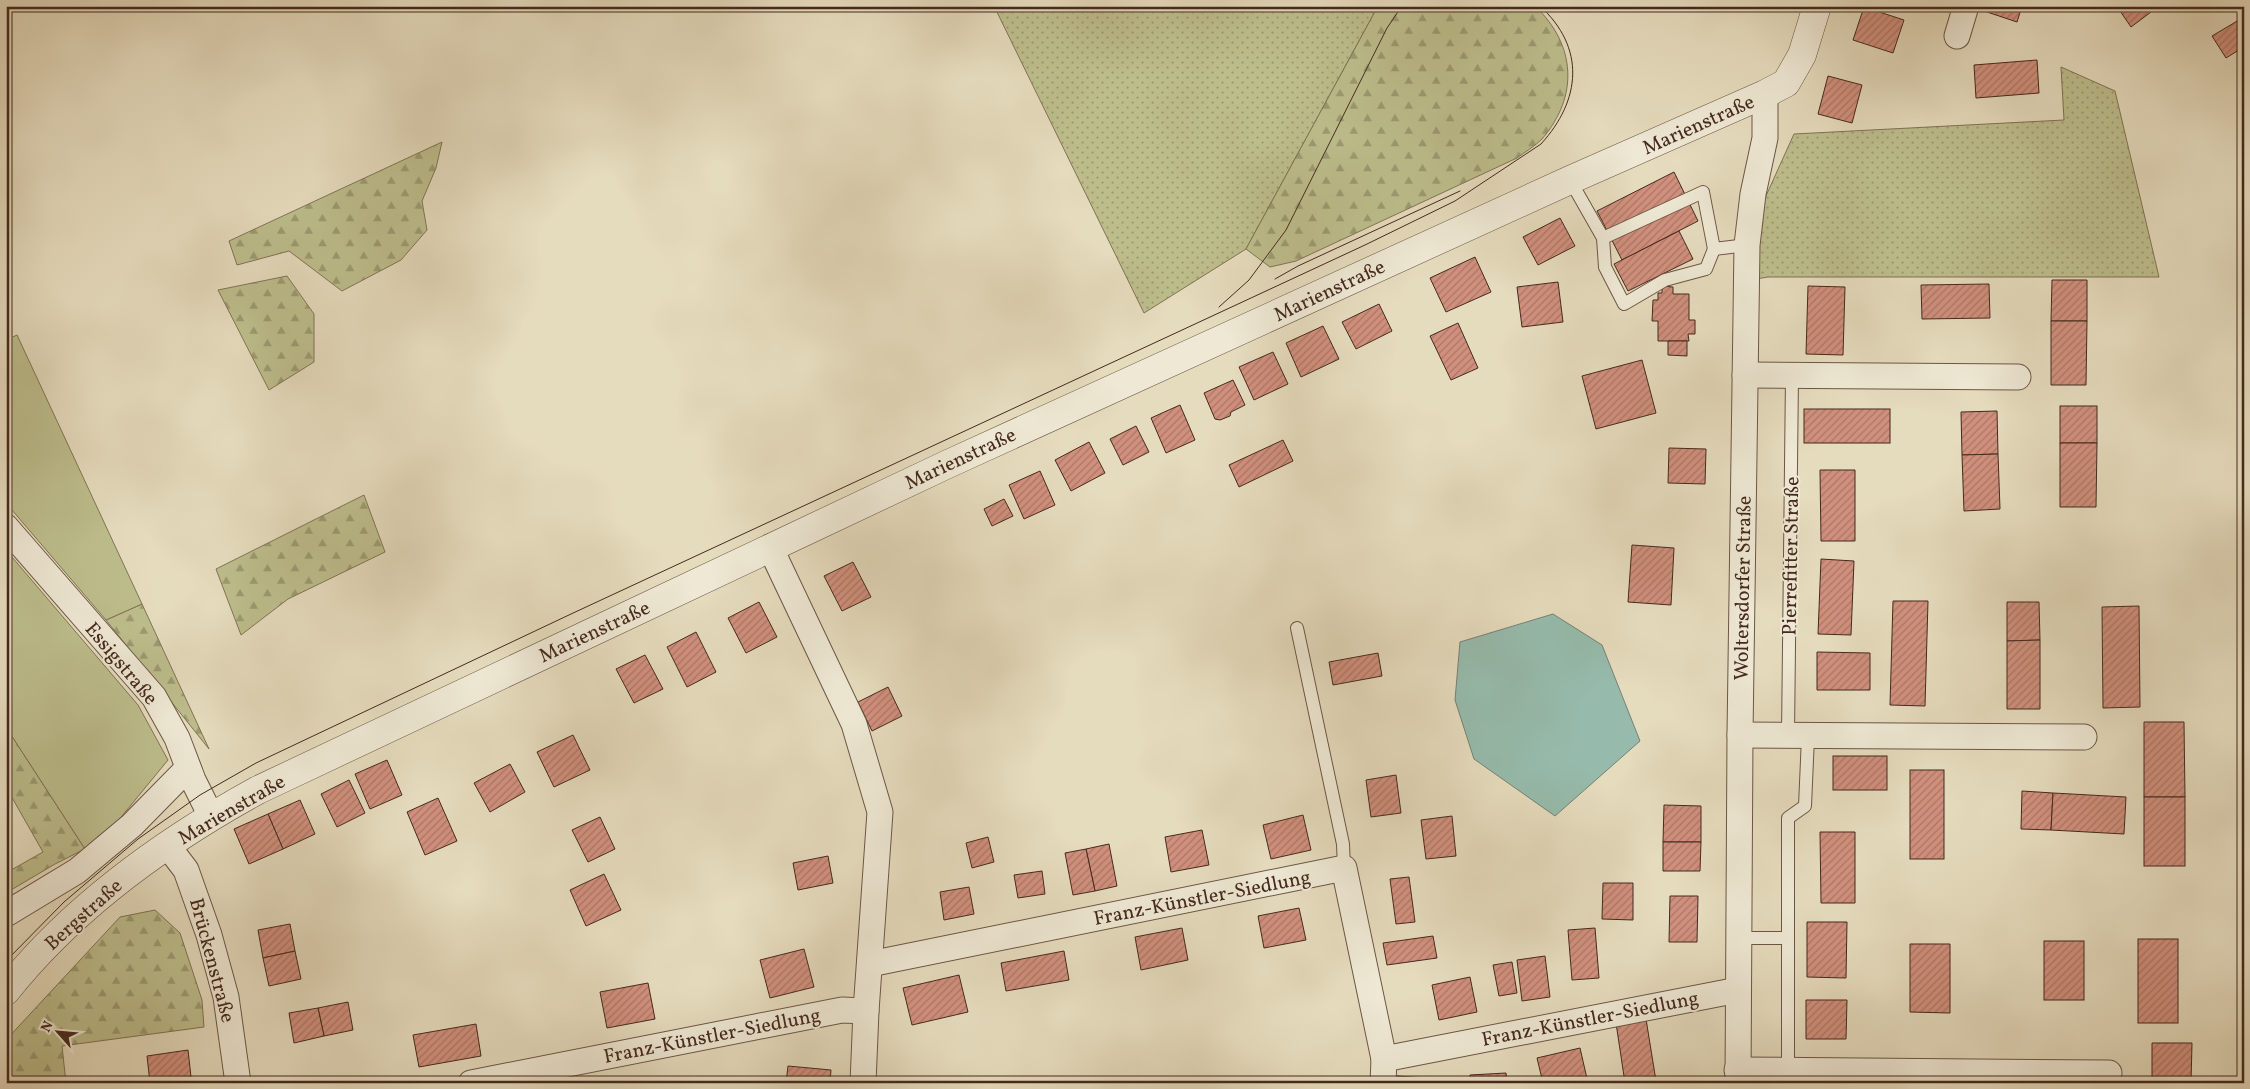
<svg xmlns="http://www.w3.org/2000/svg" width="2250" height="1089" font-family="Vollkorn,serif">
<style>
.grass{fill:url(#grass-dots);stroke:#817355}
.forest{fill:url(#forest-firs);stroke:#817355}
.garden{fill:#bdbd8c;stroke:#817355}
.water{fill:#96bbac;stroke:#768173}
.building{fill:url(#building-hatch);stroke:#45291e}
.lines{fill:none;stroke-linecap:round;stroke-linejoin:round}
.service-casing{stroke:#6d5646;stroke-width:14}
.minor-casing{stroke:#6d5646;stroke-width:27}
.tertiary-casing{stroke:#6d5646;stroke-width:29}
.service{stroke:#eee8d4;stroke-width:12}
.minor{stroke:#eee8d4;stroke-width:25}
.tertiary{stroke:#eee8d4;stroke-width:28}
.tram{stroke:#45291e;stroke-width:1}
.labels{text-anchor:middle;stroke-width:4;stroke-linejoin:round;paint-order:stroke}
.street-label{font-size:20px;fill:#45291e;stroke:#eee8d4}
</style>
<defs>
<pattern id="grass-dots" width="8" height="8" patternUnits="userSpaceOnUse" patternTransform="scale(1.25)"><rect width="8" height="8" fill="#bdbd8c"/><path d="M2 2h.1M6 6h.1" fill="none" stroke="#9b9a72" stroke-width="1.8" stroke-linecap="round"/></pattern>
<pattern id="forest-firs" width="22" height="20" patternUnits="userSpaceOnUse" patternTransform="scale(1.25)"><rect width="22" height="20" fill="#bdbd8c"/><path d="M5 1l3.5 6h-7zM16 11l3.5 6h-7z" fill="#9b9a72"/></pattern>
<pattern id="building-hatch" width="6" height="6" patternUnits="userSpaceOnUse" patternTransform="scale(1.25)"><rect width="6" height="6" fill="#d1907d"/><path d="M-1 1l2-2M0 6l6-6M5 7l2-2" fill="none" stroke="#ab7666"/></pattern>
</defs>
<rect width="100%" height="100%" fill="#e5dbbd"/>
<filter id="stains"><feTurbulence type="fractalNoise" baseFrequency=".004" numOctaves="4"/><feColorMatrix values="0 0 0 0 .2 0 0 0 0 .09 0 0 0 0 .02 0 0 0 .5 -.17"/></filter>
<radialGradient id="worn" r=".72"><stop offset=".6" stop-color="#630" stop-opacity="0"/><stop offset="1" stop-color="#630" stop-opacity=".3"/></radialGradient>
<!-- grass -->
<g class="grass">
<path d="M994 6H1378L1246 249 1144 313Z"/>
<path d="M2061 67 2115 91 2159 277H1768L1756 279 1760 209 1794 134 2064 120Z"/>
</g>
<!-- forest -->
<g class="forest">
<path d="M1378 6H1535C1576 45 1579 96 1542 139 1535 146 1525 152 1517 158L1296 261 1270 267 1246 249Z"/>
<path d="M442 142 436 168 422 201 427 230 401 260 342 291 289 251 237 265 229 241Z"/>
<path d="M287 276 314 314V362L269 390 218 290Z"/>
<path d="M364 495 385 552 288 599 241 635 216 569Z"/>
<path d="M142 604 209 749 106 620Z"/>
<path d="M6 727 85 849 55 864 6 893V873L43 852 6 787Z"/>
<path d="M155 910 180 933 202 1000 204 1027 62 1046 66 1083H6V1040L120 917Z"/>
</g>
<!-- garden -->
<g class="garden">
<path d="M17 335 142 604 106 620 6 503V340Z"/>
<path d="M6 550 138 705 168 760 99 844 85 849 6 727Z"/>
</g>
<!-- water -->
<path class="water" d="M1553 614 1602 645 1640 741 1555 816 1474 759 1455 700 1460 642Z"/>
<!-- building -->
<g class="building">
<path d="M1989 6H2022L2017 22 1987 12Z"/>
<path d="M2121 6H2159L2131 27 2118 8Z"/>
<path d="M1864 7 1904 20 1893 53 1853 40Z"/>
<path d="M2244 17V57L2239 50 2226 58 2212 36Z"/>
<path d="M2037 60 2039 93 1976 98 1974 65Z"/>
<path d="M1828 76 1862 85 1852 123 1818 114Z"/>
<path d="M1674 172 1698 221 1622 260 1597 211Z"/>
<path d="M1560 218 1575 246 1538 265 1523 237Z"/>
<path d="M1679 231 1693 259 1628 291 1614 264Z"/>
<path d="M1475 257 1491 292 1446 312 1430 278Z"/>
<path d="M2052 280H2087V321H2051Z"/>
<path d="M1558 282 1563 322 1522 327 1517 287Z"/>
<path d="M1989 284 1990 318 1922 319 1921 285Z"/>
<path d="M1662 286 1673 287V294H1689V320H1695V334H1688L1689 341H1658V321H1652L1653 300H1658V293H1662Z"/>
<path d="M1808 286 1845 287 1843 355 1806 354Z"/>
<path d="M1379 304 1392 331 1356 349 1342 322Z"/>
<path d="M2051 321H2087L2086 385H2051Z"/>
<path d="M1458 323 1478 368 1451 380 1430 336Z"/>
<path d="M1323 326 1339 359 1301 377 1286 343Z"/>
<path d="M1668 341H1687V356L1668 355Z"/>
<path d="M1273 352 1288 384 1254 400 1239 367Z"/>
<path d="M1642 360 1656 413 1596 429 1582 376Z"/>
<path d="M1233 380 1245 405 1231 412 1230 416 1220 420 1215 419 1204 393Z"/>
<path d="M1180 405 1195 440 1166 453 1151 418Z"/>
<rect x="2060" y="406" width="37" height="37"/>
<rect x="1804" y="409" width="86" height="34"/>
<path d="M1997 411 1998 454 1962 455 1961 412Z"/>
<path d="M1136 426 1149 452 1123 465 1110 439Z"/>
<path d="M1283 440 1293 461 1239 487 1229 465Z"/>
<path d="M1089 442 1105 473 1071 491 1055 460Z"/>
<path d="M2060 443H2097L2096 507H2060Z"/>
<path d="M1669 448 1706 449 1705 484 1668 483Z"/>
<path d="M1998 454 2000 509 1964 511 1962 455Z"/>
<path d="M1820 470H1855V541H1821Z"/>
<path d="M1040 471 1055 505 1024 519 1009 485Z"/>
<path d="M1004 499 1013 516 992 526 984 509Z"/>
<path d="M1632 545 1674 548 1671 605 1628 602Z"/>
<path d="M1821 559 1854 561 1851 635 1818 634Z"/>
<path d="M853 562 871 597 842 611 824 576Z"/>
<path d="M1893 601H1928L1925 706 1890 705Z"/>
<path d="M759 602 777 637 746 653 728 618Z"/>
<path d="M2007 602H2039L2040 640 2007 641Z"/>
<path d="M2139 606 2140 707 2103 708 2102 607Z"/>
<path d="M696 632 716 672 687 687 667 647Z"/>
<path d="M2040 640V709H2007V641Z"/>
<path d="M1817 652 1870 653V690H1817Z"/>
<path d="M1378 653 1382 676 1333 685 1329 662Z"/>
<path d="M645 655 663 689 634 703 616 669Z"/>
<path d="M888 687 902 716 872 731 858 702Z"/>
<path d="M2144 722H2184L2185 797H2144Z"/>
<path d="M573 735 590 770 554 787 537 752Z"/>
<rect x="1833" y="756" width="54" height="34"/>
<path d="M387 760 402 795 370 809 355 774Z"/>
<path d="M510 764 525 792 490 812 474 783Z"/>
<rect x="1910" y="770" width="34" height="89"/>
<path d="M1396 775 1401 813 1371 817 1366 780Z"/>
<path d="M349 780 365 813 337 827 321 794Z"/>
<path d="M2022 791 2053 793 2051 830 2021 829Z"/>
<path d="M2053 793 2126 797 2124 834 2051 830Z"/>
<rect x="2144" y="797" width="41" height="69"/>
<path d="M438 798 457 841 425 855 407 812Z"/>
<path d="M300 800 315 834 283 849 268 814Z"/>
<path d="M1664 805 1701 806V842H1663Z"/>
<path d="M268 814 283 849 249 864 234 829Z"/>
<path d="M1303 815 1311 850 1271 859 1263 825Z"/>
<path d="M1452 816 1456 856 1426 859 1421 820Z"/>
<path d="M600 817 615 849 588 862 572 830Z"/>
<path d="M1202 830 1209 865 1171 872 1165 837Z"/>
<path d="M1820 832H1855V903H1821Z"/>
<path d="M988 837 994 862 972 868 966 843Z"/>
<path d="M1663 842H1701L1700 871H1663Z"/>
<path d="M1109 844 1117 886 1095 891 1086 849Z"/>
<path d="M1086 849 1095 891 1073 895 1065 853Z"/>
<path d="M828 856 833 883 798 890 793 863Z"/>
<path d="M1042 871 1045 894 1018 898 1014 875Z"/>
<path d="M604 874 621 910 586 926 570 890Z"/>
<path d="M1409 877 1415 922 1396 924 1390 879Z"/>
<path d="M1603 883H1633V920L1602 919Z"/>
<path d="M969 887 974 914 944 920 940 892Z"/>
<path d="M1670 896H1698L1697 942H1669Z"/>
<path d="M1299 908 1306 940 1264 948 1258 916Z"/>
<path d="M1807 922H1847L1846 978 1807 977Z"/>
<path d="M290 924 295 951 263 958 258 930Z"/>
<path d="M1182 928 1188 960 1141 970 1135 937Z"/>
<path d="M1595 928 1599 978 1572 980 1568 930Z"/>
<path d="M1433 936 1437 958 1387 965 1383 943Z"/>
<rect x="2138" y="939" width="40" height="84"/>
<rect x="2044" y="941" width="40" height="59"/>
<path d="M1910 944H1950V1013L1910 1012Z"/>
<path d="M804 949 814 987 770 998 760 960Z"/>
<path d="M295 951 301 979 269 986 263 958Z"/>
<path d="M1064 951 1069 980 1006 991 1001 963Z"/>
<path d="M1545 956 1550 997 1522 1001 1517 960Z"/>
<path d="M1512 962 1517 993 1499 996 1493 965Z"/>
<path d="M959 975 968 1012 912 1025 903 988Z"/>
<path d="M1470 977 1477 1012 1439 1020 1432 985Z"/>
<path d="M648 983 655 1019 607 1028 600 992Z"/>
<path d="M1806 1000H1847L1846 1039H1806Z"/>
<path d="M348 1002 353 1030 324 1036 318 1008Z"/>
<path d="M318 1008 324 1036 294 1043 289 1013Z"/>
<path d="M1646 1019 1656 1081 1625 1083 1616 1023Z"/>
<path d="M476 1024 481 1056 419 1067 413 1035Z"/>
<path d="M2152 1043H2192L2191 1083H2152Z"/>
<path d="M1580 1048 1588 1083H1543L1537 1058Z"/>
<path d="M188 1050 191 1077 150 1083 147 1056Z"/>
<path d="M788 1066 831 1070 830 1083H786Z"/>
<path d="M1506 1073 1507 1083H1470V1075Z"/>
<path d="M1397 1076 1442 1079 1441 1083H1396Z"/>
</g>
<g class="lines">
<defs>
<g id="service">
<path d="M1570 180 1603 238 1703 192 1714 249 1747 245"/>
<path d="M1603 238 1605 267 1624 304 1665 280 1706 269 1714 249"/>
<path d="M1297 628 1343 844 1344 868"/>
<path d="M1788 736 1792 375"/>
<path d="M1738 938H1788"/>
<path d="M1788 1075V818L1805 806 1808 737"/>
</g>
<g id="minor">
<path d="M1957 36 1966 6"/>
<path d="M1745 375 2018 377"/>
<path d="M6 527 154 697 177 738 193 780 211 816"/>
<path d="M770 547 854 724 880 812 866 1011 863 1083"/>
<path d="M1740 735 2084 737"/>
<path d="M167 845 186 870 209 935 226 997 238 1083"/>
<path d="M6 914 77 871 132 825 188 768"/>
<path d="M870 964 1344 868 1384 1059 1383 1083"/>
<path d="M1384 1059 1738 990"/>
<path d="M1737 1070 2109 1073"/>
<path d="M471 1083 842 1010 866 1011"/>
<path d="M1738 1083 1740 735 1747 245 1753 194 1765 138V94"/>
</g>
<path id="tertiary" d="M6 991C73 907 165 841 258 790L948 464 1570 180 1765 94 1786 83 1802 55 1817 6"/>
</defs>
<!-- service casing -->
<use href="#service" class="service-casing"/>
<!-- minor casing -->
<use href="#minor" class="minor-casing"/>
<!-- tertiary casing -->
<use href="#tertiary" class="tertiary-casing"/>
<!-- service -->
<use href="#service" class="service"/>
<!-- minor -->
<use href="#minor" class="minor"/>
<!-- tertiary -->
<use href="#tertiary" class="tertiary"/>
<!-- tram -->
<g class="tram">
<path d="M1275 279 1298 266 1460 191"/>
<path d="M1219 307 1249 280 1286 230 1387 28 1402 6"/>
<path d="M6 961 64 902 138 839 200 795 256 763 571 614 1365 245 1455 201 1541 144C1581 100 1586 48 1540 6"/>
</g>
</g>
<g class="labels">
<!-- street labels -->
<g class="street-label">
<text transform="translate(1698 124) rotate(-24)" y="7">Marienstraße</text>
<text transform="translate(1329 290) rotate(-25)" y="7">Marienstraße</text>
<text transform="translate(960 458) rotate(-25)" y="7">Marienstraße</text>
<text transform="translate(1790 556) rotate(-89)" y="7">Pierrefitter Straße</text>
<text transform="translate(1742 588) rotate(-89)" y="7">Woltersdorfer Straße</text>
<text transform="translate(594 631) rotate(-25)" y="7">Marienstraße</text>
<text transform="translate(122 663) rotate(50)" y="7">Essigstraße</text>
<text transform="translate(231 809) rotate(-30)" y="7">Marienstraße</text>
<text transform="translate(1202 897) rotate(-11)" y="7">Franz-Künstler-Siedlung</text>
<text transform="translate(83 914) rotate(-42)" y="7">Bergstraße</text>
<text transform="translate(213 960) rotate(75)" y="7">Brückenstraße</text>
<text transform="translate(1590 1018) rotate(-11)" y="7">Franz-Künstler-Siedlung</text>
<text transform="translate(712 1035) rotate(-11)" y="7">Franz-Künstler-Siedlung</text>
</g>
</g>
<!-- margin -->
<rect width="2250" height="1089" fill="none" stroke="#e5dbbd" stroke-width="25"/>
<rect x="8" y="8" width="2235" height="1074" fill="none" stroke="#45291e" stroke-width="2.5"/>
<rect x="12" y="12" width="2225" height="1064" fill="none" stroke="#45291e"/>
<!-- north arrow -->
<g transform="translate(58 1032) rotate(297)" stroke="#eee8d4" stroke-width="4" paint-order="stroke">
<path d="M0-4L9 19L0 12L-9 19Z" fill="#45291e"/>
<text y="-8" font-size="14" font-weight="bold" text-anchor="middle" fill="#45291e">N</text>
</g>
<rect width="100%" height="100%" filter="url(#stains)"/>
<rect width="100%" height="100%" fill="url(#worn)"/>
</svg>
